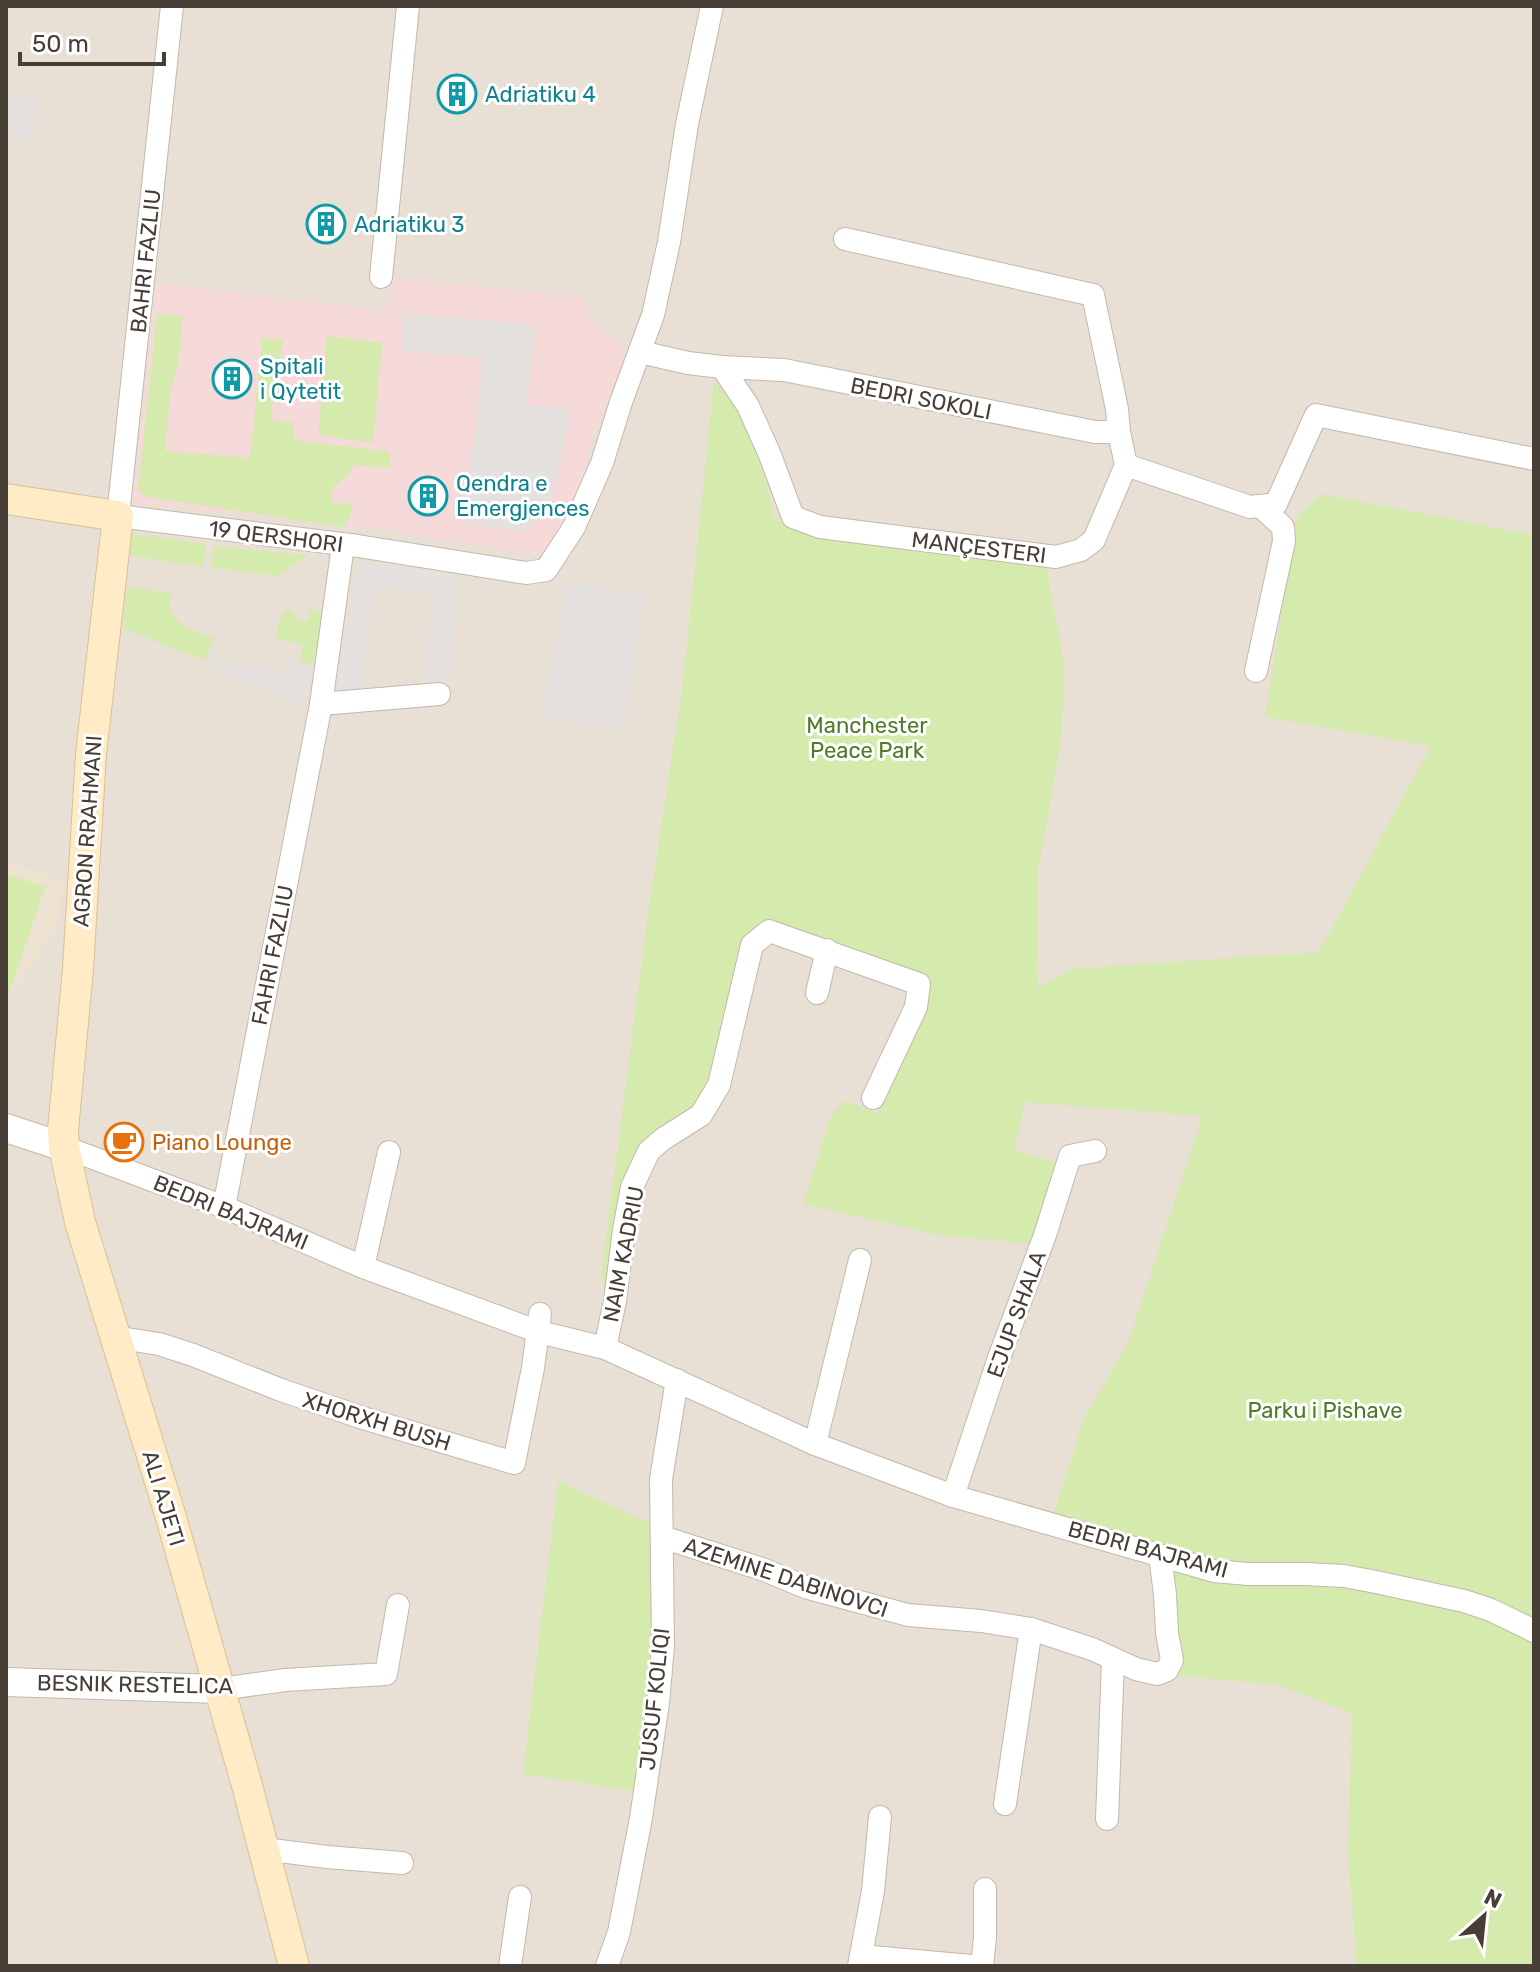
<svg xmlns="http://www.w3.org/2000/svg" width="1540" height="1972" font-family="Rubik,sans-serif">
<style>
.residential{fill:#e8e0d4}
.education{fill:#ede2d0}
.medical{fill:#f5dad9}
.green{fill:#d5eaad}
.parking{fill:#e5e1de}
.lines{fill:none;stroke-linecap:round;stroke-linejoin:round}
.minor-casing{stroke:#c3b8ab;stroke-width:24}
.tertiary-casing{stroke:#c3b8ab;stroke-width:30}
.secondary-casing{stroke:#d9c096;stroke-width:32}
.minor{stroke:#fff;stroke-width:22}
.tertiary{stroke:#fff;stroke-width:28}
.secondary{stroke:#ffebc5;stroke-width:30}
.labels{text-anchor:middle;stroke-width:6;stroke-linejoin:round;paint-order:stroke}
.culture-label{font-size:22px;fill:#0d838f;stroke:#fff;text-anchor:start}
.street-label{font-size:22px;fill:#473e35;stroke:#fff}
.park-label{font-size:22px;fill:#4f7b26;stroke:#fff}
.food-label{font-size:22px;fill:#c56008;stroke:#fff;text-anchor:start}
</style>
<rect width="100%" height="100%" fill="#f4eee6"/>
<!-- residential -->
<rect class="residential" x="6" y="6" width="1528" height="1960"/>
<!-- education -->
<path class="education" d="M6 859 63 882 58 926 6 1005Z"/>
<!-- medical -->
<path class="medical" d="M390 278 581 296 596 327 628 350 591 442 574 527 536 555 384 530 143 504 133 501 157 283 388 311Z"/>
<!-- green -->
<g class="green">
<path d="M157 314 183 316 178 366 171 388 165 451 250 458 262 338 283 340 270 420 294 422V440L390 452V468L354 465 347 477 333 486 332 503 353 504 351 516 343 527 146 497 138 490Z"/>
<path d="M327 336 382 343 373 443 318 435Z"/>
<path d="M714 382 749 420 776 521 1046 566 1065 669 1061 741 1038 871 1037 988 1073 969 1319 952 1431 746 1265 717 1297 516 1321 494 1534 535V1966H1357L1348 1855 1352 1713 1274 1684 1176 1676 1168 1547 1054 1513 1085 1416 1127 1346 1203 1116 1025 1102 1014 1150 1061 1164 1035 1244 938 1235 803 1204 831 1115 846 1100 878 1114 930 985 768 926 714 1085 701 1105 647 1145 612 1265 603 1289 602 1268 647 921 683 682Z"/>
<path d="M133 534 206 544 203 567 130 556Z"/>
<path d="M214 546 308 555 277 576 211 567Z"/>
<path d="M127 587 171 593 169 609C181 628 192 632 214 637L204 660 122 628Z"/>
<path d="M287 609 294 611V615L297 619 303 621 309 618 310 609 324 612 313 664 300 661 303 644 276 639 280 618Z"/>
<path d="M6 874 45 887 8 997H6Z"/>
<path d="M558 1481 653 1525 659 1653 636 1791 523 1774Z"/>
</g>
<!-- parking -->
<g class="parking">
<path d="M6 97 36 98 33 140 8 138 6 141Z"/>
<path d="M403 313 536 325 526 405 570 410 549 513 522 532 465 522 483 358 401 351Z"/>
<path d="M358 562 458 575 449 687 423 685 434 595 374 585 362 677 369 695 336 696Z"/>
<path d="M567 582 644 594 624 731 543 717Z"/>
<path d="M210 659 287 672 289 663 312 667 306 705 207 668Z"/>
</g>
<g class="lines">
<defs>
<g id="minor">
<path d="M172 6 118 516 358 546 526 573 546 570 574 527 602 463 621 402 653 315 669 242 687 124 712 6"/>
<path d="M845 239 1093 295 1117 409 1119 432 1126 465"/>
<path d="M381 277 408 6"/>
<path d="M640 352 688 363 722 367 784 370 1095 432H1119"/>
<path d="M722 367 748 406 770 455 793 517 820 527 1056 557 1081 550 1094 540 1126 465"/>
<path d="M1126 465 1250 507 1276 504 1316 415 1534 459"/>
<path d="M1256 671 1284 541 1283 527 1260 506"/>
<path d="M321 704 439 694"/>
<path d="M817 993 827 950"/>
<path d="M64 1147 224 1207 363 1267 539 1332 605 1348 815 1444 953 1496 1214 1571 1248 1574H1305L1344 1576 1376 1582 1464 1601 1491 1610 1534 1631"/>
<path d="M224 1207 321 704 343 545"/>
<path d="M363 1267 389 1152"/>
<path d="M114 1337 159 1344 193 1355 281 1390 363 1418 514 1463 533 1368 540 1314"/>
<path d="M605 1348 615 1301 624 1230 632 1187 649 1151 663 1139 701 1115 719 1085 752 945 769 931 919 984 916 1007 873 1098"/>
<path d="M815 1444 860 1260"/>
<path d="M953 1496 1000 1355 1045 1235 1070 1156 1095 1151"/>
<path d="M662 1537 762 1569 808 1588 908 1615 981 1621 1031 1629 1092 1649 1136 1669 1157 1674 1167 1670 1172 1660 1167 1633 1165 1594 1160 1556"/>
<path d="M220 1689 285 1680 386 1674 398 1605"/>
<path d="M1005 1804 1031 1629"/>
<path d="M1107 1819 1113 1660"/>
<path d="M264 1849 327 1857 402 1863"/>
<path d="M861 1956 971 1966"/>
<path d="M510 1966 520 1897"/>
<path d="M607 1966 619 1932 641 1818 658 1703 663 1646 661 1479 677 1380"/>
<path d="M859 1966 873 1891 880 1817"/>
<path d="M982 1966 985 1937V1889"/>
</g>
<g id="tertiary">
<path d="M6 1128 64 1147"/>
<path d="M6 1682 220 1689"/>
</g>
<path id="secondary" d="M6 499 118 516 91 754 78 969 63 1130 64 1147 80 1222 170 1514 248 1789 294 1966"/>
</defs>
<!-- minor casing -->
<use href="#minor" class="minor-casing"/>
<!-- tertiary casing -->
<use href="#tertiary" class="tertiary-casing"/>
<!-- secondary casing -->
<use href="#secondary" class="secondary-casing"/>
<!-- minor -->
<use href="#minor" class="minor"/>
<!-- tertiary -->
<use href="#tertiary" class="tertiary"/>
<!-- secondary -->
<use href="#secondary" class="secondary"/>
</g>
<!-- icons -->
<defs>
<symbol id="building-ring" viewBox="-11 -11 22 22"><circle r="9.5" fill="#fff" stroke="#0f9aa8" stroke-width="1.5"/><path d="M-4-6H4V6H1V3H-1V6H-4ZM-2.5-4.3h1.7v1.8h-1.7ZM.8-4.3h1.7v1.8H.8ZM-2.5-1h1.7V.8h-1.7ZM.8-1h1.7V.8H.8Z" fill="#0f9aa8"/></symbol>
<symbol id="cafe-ring" viewBox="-11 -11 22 22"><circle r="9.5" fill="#fff" stroke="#e8710a" stroke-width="1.5"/><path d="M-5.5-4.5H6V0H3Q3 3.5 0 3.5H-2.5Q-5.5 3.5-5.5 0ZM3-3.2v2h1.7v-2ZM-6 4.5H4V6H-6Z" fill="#e8710a"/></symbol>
</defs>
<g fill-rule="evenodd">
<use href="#building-ring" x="435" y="72" width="44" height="44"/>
<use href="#building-ring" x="304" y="202" width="44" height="44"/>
<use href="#building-ring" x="210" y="357" width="44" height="44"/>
<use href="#building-ring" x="406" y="474" width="44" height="44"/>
<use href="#cafe-ring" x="102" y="1120" width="44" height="44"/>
</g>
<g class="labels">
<!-- culture labels -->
<g class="culture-label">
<text x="485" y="102">Adriatiku 4</text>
<text x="354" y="232">Adriatiku 3</text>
<text x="260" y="374">Spitali<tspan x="260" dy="25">i Qytetit</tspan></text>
<text x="456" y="491">Qendra e<tspan x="456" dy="25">Emergjences</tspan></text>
</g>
<!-- street labels -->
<g class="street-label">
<text transform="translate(145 261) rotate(-84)" y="8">BAHRI FAZLIU</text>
<text transform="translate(921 398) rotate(11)" y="8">BEDRI SOKOLI</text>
<text transform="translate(276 536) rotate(7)" y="8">19 QERSHORI</text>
<text transform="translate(979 547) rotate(7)" y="8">MANÇESTERI</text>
<text transform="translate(87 831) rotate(-86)" y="8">AGRON RRAHMANI</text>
<text transform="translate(272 955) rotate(-79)" y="8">FAHRI FAZLIU</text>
<text transform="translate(231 1212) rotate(22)" y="8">BEDRI BAJRAMI</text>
<text transform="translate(623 1254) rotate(-79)" y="8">NAIM KADRIU</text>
<text transform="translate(1016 1314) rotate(-70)" y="8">EJUP SHALA</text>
<text transform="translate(377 1421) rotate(17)" y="8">XHORXH BUSH</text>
<text transform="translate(164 1498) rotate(73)" y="8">ALI AJETI</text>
<text transform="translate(1148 1549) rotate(15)" y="8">BEDRI BAJRAMI</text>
<text transform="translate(786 1577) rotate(18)" y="8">AZEMINE DABINOVCI</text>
<text transform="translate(135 1684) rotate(1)" y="8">BESNIK RESTELICA</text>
<text transform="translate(654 1699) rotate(-84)" y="8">JUSUF KOLIQI</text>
</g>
<!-- park labels -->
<g class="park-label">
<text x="867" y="733">Manchester<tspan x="867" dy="25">Peace Park</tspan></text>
<text x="1325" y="1418">Parku i Pishave</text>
</g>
<!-- food labels -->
<g class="food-label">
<text x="152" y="1150">Piano Lounge</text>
</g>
</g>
<!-- border -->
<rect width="1540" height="1972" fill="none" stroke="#473e35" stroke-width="16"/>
<!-- north arrow -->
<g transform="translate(1484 1916) rotate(27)" stroke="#ffffff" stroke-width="6" paint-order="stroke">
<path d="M0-6L14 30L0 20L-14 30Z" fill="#473e35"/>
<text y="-12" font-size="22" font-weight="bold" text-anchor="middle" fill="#473e35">N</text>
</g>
<!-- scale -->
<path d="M20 52v12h144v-12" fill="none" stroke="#473e35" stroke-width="4"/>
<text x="32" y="52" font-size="24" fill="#473e35" stroke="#ffffff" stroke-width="6" paint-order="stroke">50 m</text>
</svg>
